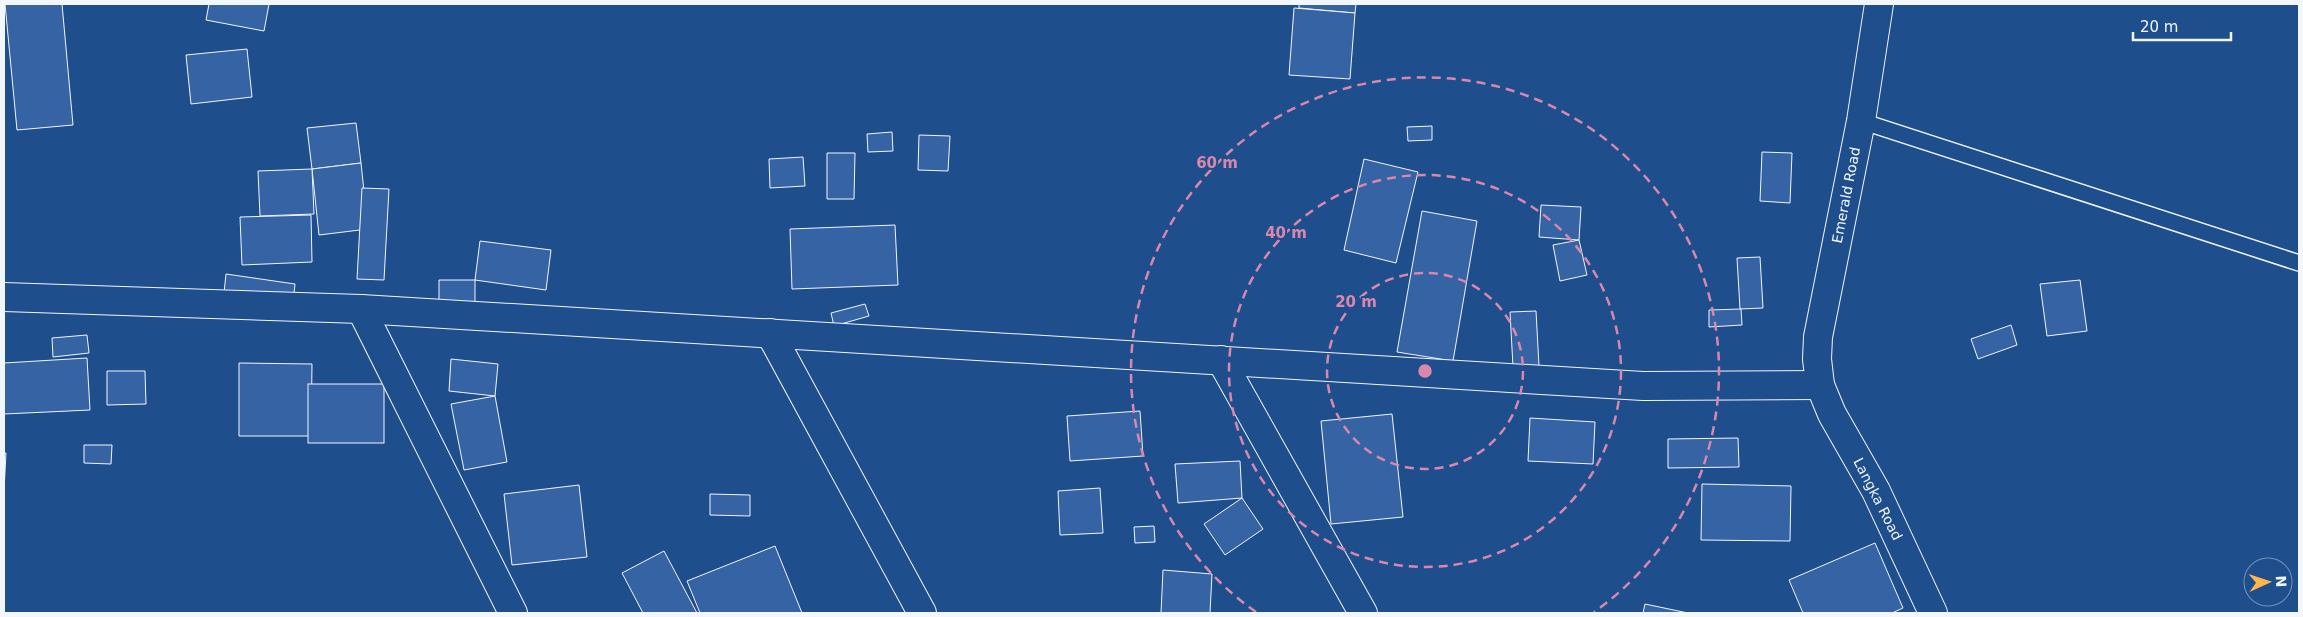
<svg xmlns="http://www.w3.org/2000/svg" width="2303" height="617" font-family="'DejaVu Sans',sans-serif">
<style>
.building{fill:#3563a3;stroke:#f2f6ff}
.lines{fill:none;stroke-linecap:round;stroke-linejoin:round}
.lane-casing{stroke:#f2f6ff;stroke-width:18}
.street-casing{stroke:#f2f6ff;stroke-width:30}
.lane{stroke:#1f4e8c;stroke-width:15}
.street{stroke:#1f4e8c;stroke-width:28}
.ring{fill:none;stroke:#da87ad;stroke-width:2.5;stroke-dasharray:9 6}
.labels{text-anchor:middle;stroke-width:4;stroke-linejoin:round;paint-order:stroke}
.street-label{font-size:14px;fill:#f2f6ff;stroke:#1f4e8c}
.centre{fill:#da87ad;stroke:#1f4e8c;stroke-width:2.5}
.ring-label{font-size:15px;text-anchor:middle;font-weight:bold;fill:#da87ad;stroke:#1f4e8c;stroke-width:4;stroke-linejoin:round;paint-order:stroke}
</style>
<rect width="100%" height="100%" fill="#1f4e8c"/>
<!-- building -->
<g class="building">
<path d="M5 4H62L73 125 17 130Z"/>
<path d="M209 4H269L264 31 206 20Z"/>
<path d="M1299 4H1356L1355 13 1299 8Z"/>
<path d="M1294 8 1355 13 1350 79 1289 75Z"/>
<path d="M247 49 252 97 191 104 186 55Z"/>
<path d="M356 123 361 163 312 169 307 128Z"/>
<path d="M1432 126V140L1408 141 1407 127Z"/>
<path d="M892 132 893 151 868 152 867 134Z"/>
<path d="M919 135 950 136 948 171 918 170Z"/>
<path d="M1762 152 1792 153 1790 203 1760 201Z"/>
<path d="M827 153H855L854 199H827Z"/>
<path d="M803 157 805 186 770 188 769 159Z"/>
<path d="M1364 159 1418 172 1396 263 1344 250Z"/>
<path d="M361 163 368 229 319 235 312 169Z"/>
<path d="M312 169 314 214 260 216 258 171Z"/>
<path d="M362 188 389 189 384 280 357 279Z"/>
<path d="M1541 205 1581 207 1579 240 1539 237Z"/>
<path d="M1422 211 1477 221 1453 361 1397 352Z"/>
<path d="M311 215 312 262 242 265 240 217Z"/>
<path d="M895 225 898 285 792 289 790 229Z"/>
<path d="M1579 240 1587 275 1560 281 1553 245Z"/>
<path d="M480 241 551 250 546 290 475 280Z"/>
<path d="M1760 257 1763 308 1740 309 1737 258Z"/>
<path d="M226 274 295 284 293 303 224 293Z"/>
<path d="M439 280H475V308L439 307Z"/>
<path d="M2080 280 2087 331 2047 336 2040 284Z"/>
<path d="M865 304 869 316 834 326 831 313Z"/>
<path d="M1741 309 1742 325 1709 327V310Z"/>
<path d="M1536 311 1539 366 1513 367 1510 312Z"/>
<path d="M2011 325 2017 345 1978 359 1971 339Z"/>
<path d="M87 335 89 353 53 357 52 338Z"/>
<path d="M87 358 90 410 4 414V363Z"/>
<path d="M451 359 498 364 495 396 449 391Z"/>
<path d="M239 363 312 364 311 436H239Z"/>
<path d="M107 371H145L146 404 107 405Z"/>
<rect x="308" y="384" width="76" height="59"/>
<path d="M495 396 507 462 464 470 451 404Z"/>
<path d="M1140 411 1143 456 1070 461 1067 416Z"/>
<path d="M1392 414 1403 517 1331 524 1321 421Z"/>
<path d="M1530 418 1595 422 1593 464 1528 461Z"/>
<path d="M1738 438 1739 467 1668 468V439Z"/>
<path d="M84 445H112L111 464 84 463Z"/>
<path d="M4 453H6L4 490Z"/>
<path d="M1240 461 1242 498 1178 503 1175 464Z"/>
<path d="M1702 484 1791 486 1790 541 1701 540Z"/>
<path d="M579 485 587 557 512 565 504 494Z"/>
<path d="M1100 488 1103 533 1060 535 1058 491Z"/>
<path d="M710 494 750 495V516L710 515Z"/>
<path d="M1242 498 1263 529 1225 555 1204 524Z"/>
<path d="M1154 526 1155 542 1135 543 1134 527Z"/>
<path d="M1875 543 1903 608 1892 613H1803L1789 580Z"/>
<path d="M775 546 802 613H700L687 581Z"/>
<path d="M664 551 697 613H643L622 573Z"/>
<path d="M1163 570 1212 574 1210 613H1161Z"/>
<path d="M1645 604 1688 613H1643Z"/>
</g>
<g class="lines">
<defs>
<path id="lane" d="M1861 121 2299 263"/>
<g id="street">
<path d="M1879 4 1861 121 1818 337 1817 359 1820 385 1832 414 1876 491 1933 613"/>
<path d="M4 297 361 309 1643 386 1820 385"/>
<path d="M361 309 513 613"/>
<path d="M770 333 922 613"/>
<path d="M1221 360 1363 613"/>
</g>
</defs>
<!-- lane casing -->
<use href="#lane" class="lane-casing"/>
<!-- street casing -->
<use href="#street" class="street-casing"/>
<!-- lane -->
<use href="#lane" class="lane"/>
<!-- street -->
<use href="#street" class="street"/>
</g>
<!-- distance rings -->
<g class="ring">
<circle cx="1425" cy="371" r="98"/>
<circle cx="1425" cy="371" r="196"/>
<path d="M1256 612A294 294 0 1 1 1594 612"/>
</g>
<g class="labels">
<!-- street labels -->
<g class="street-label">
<text transform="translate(1846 195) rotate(-79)" y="5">Emerald Road</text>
<text transform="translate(1878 499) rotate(63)" y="5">Langka Road</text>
</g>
</g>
<circle cx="1425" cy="371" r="8" class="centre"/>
<g class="ring-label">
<text x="1217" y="168">60 m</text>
<text x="1286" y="238">40 m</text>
<text x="1356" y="307">20 m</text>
</g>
<!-- border -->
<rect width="2303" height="617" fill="none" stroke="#f2f6ff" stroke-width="10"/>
<!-- north arrow -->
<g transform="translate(2268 582) rotate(87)"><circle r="24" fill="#1f4e8c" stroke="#7391ba"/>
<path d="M0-4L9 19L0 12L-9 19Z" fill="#ffb74d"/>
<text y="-8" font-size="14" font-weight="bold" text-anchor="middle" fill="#f2f6ff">N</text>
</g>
<!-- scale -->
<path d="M2133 32v8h98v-8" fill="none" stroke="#f2f6ff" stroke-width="2.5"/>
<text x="2140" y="32" font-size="15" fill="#f2f6ff" stroke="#1f4e8c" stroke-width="4" paint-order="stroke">20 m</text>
</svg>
